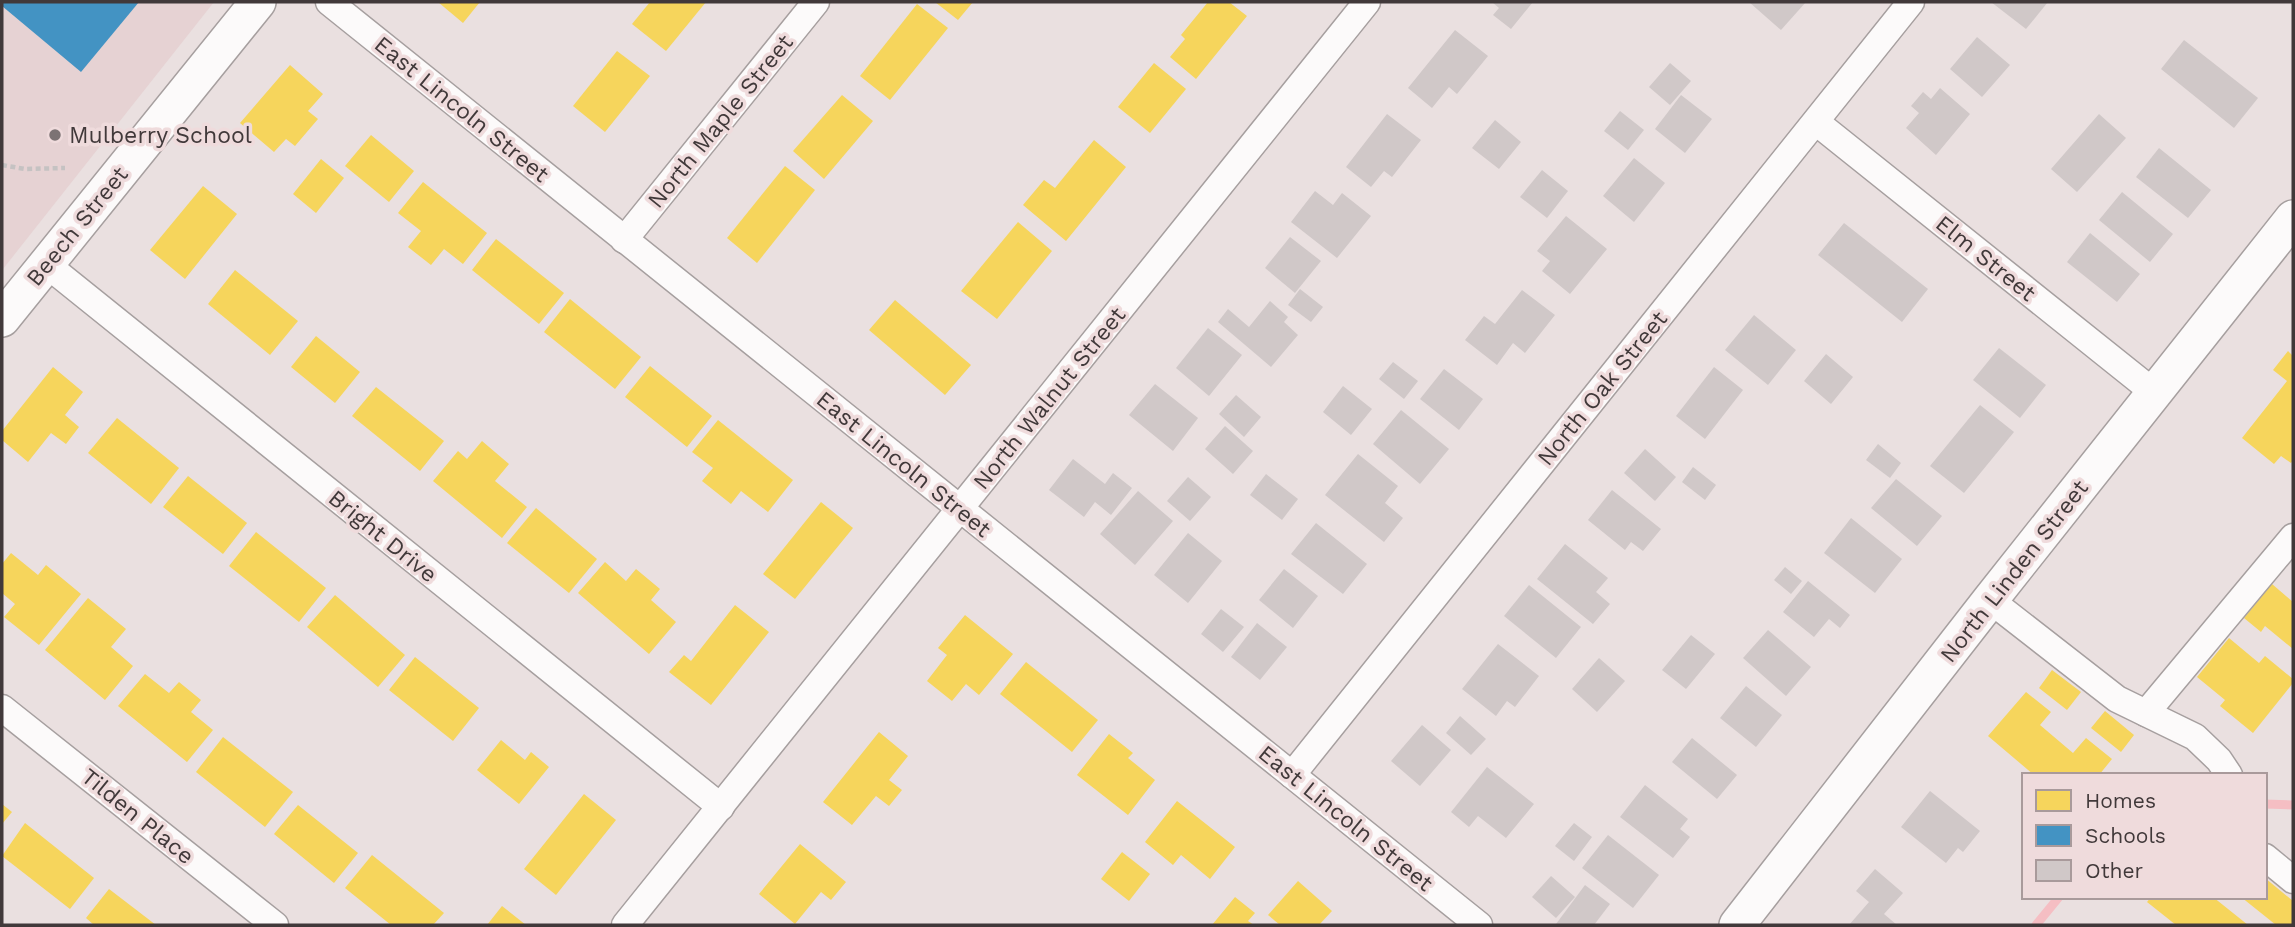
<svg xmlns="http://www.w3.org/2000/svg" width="2295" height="927" font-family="'Work Sans',sans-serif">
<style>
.built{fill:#e6d2d3}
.homes{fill:#f6d55c}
.schools{fill:#4393c3}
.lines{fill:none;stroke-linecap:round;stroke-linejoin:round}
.stream{stroke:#f5bec3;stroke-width:9}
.building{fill:#d0c8c8}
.minor-casing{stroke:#a69f9f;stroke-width:29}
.major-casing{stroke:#a69f9f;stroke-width:38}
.path{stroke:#c5c2c2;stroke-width:4.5;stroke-dasharray:5 3.5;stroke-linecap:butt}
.minor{stroke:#fcfafa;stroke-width:26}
.major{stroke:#fcfafa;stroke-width:35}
.poi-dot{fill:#7c7374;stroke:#efdbdc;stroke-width:2.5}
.labels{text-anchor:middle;stroke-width:7;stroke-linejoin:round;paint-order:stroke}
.street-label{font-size:23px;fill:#41393a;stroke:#efdbdc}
.poi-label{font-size:23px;fill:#41393a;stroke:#efdbdc;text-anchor:start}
</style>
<rect width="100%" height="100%" fill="#eae0e0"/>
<!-- built -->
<path class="built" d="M2 2H214L3 269 2 268Z"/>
<!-- homes -->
<g class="homes">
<path d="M438 2H480L463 23Z"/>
<path d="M650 2H706L666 51 632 24Z"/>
<path d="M935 2H973L958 20Z"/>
<path d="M1208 2H1229L1247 16 1196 79 1170 57 1185 39 1181 35Z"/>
<path d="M917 4 948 28 890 100 860 76Z"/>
<path d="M617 51 650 76 605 132 573 106Z"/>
<path d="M1154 63 1186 89 1150 133 1118 107Z"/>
<path d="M290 65 323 94 308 111 318 119 295 146 286 139 274 152 240 123Z"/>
<path d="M842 95 873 121 824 179 793 151Z"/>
<path d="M371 135 414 171 389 202 345 166Z"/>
<path d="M1094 140 1126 167 1066 241 1023 205 1044 180 1055 188Z"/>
<path d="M321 159 344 178 316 213 293 194Z"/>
<path d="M785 166 815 190 757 263 727 238Z"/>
<path d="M423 182 487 233 463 264 444 249 431 265 408 247 421 231 398 213Z"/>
<path d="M203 186 237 214 185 279 150 250Z"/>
<path d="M1018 222 1052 251 997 319 961 291Z"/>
<path d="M496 239 564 293 539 324 472 270Z"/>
<path d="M235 270 298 321 270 355 208 304Z"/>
<path d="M570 299 641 357 615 389 544 332Z"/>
<path d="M895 300 971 365 945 395 869 330Z"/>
<path d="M316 336 360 372 335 403 291 367Z"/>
<path d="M2288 351 2293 356V460L2291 463 2281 456 2274 464 2242 438 2287 381 2273 370Z"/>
<path d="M650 366 712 416 687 447 625 397Z"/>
<path d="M53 367 83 392 65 415 79 427 66 444 51 433 28 462 2 440V431Z"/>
<path d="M376 387 444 441 420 471 352 416Z"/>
<path d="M117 418 179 468 151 504 88 453Z"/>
<path d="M718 420 793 480 768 512 741 491 731 504 702 481 713 468 692 452Z"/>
<path d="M482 441 509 464 495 481 527 507 502 538 433 481 458 451 467 459Z"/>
<path d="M188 476 247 523 223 554 163 507Z"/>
<path d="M821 502 853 528 795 599 763 574Z"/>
<path d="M536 508 597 559 569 593 507 543Z"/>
<path d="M256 532 326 588 299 622 229 566Z"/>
<path d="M11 553 38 575 46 565 81 594 39 645 4 617 15 604 2 593V564Z"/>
<path d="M605 562 626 581 636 569 660 589 651 600 676 622 649 654 578 593Z"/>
<path d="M2272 584 2293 602V649L2265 626 2261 632 2244 618Z"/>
<path d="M335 595 405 655 378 687 307 627Z"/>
<path d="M88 598 126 629 111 647 133 666 105 700 45 650Z"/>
<path d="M735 605 769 632 711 705 669 672 684 655 691 661Z"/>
<path d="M965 615 1013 654 979 695 966 684 952 701 927 681 947 655 938 648Z"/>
<path d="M2229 638 2259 663 2265 656 2293 679V683L2253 733 2220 706 2225 700 2197 677Z"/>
<path d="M415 657 479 708 453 741 389 690Z"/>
<path d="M1026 662 1098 720 1072 752 1000 694Z"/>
<path d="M2052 670 2081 692 2067 710 2039 688Z"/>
<path d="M145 674 169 693 179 682 201 700 191 712 213 730 187 762 118 706Z"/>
<path d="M2026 692 2051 712 2040 725 2073 753 2086 738 2112 759 2099 775H2034L1988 736Z"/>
<path d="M2105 711 2134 735 2121 752 2091 728Z"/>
<path d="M879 732 908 756 889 780 902 790 889 806 876 796 852 825 823 802Z"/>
<path d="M1109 734 1133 753 1128 758 1155 780 1128 815 1077 775Z"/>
<path d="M223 737 293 792 265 827 196 772Z"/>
<path d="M501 740 525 760 531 752 549 767 519 804 477 770Z"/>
<path d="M584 794 616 820 556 895 524 869Z"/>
<path d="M1177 801 1235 847 1210 879 1181 855 1173 865 1145 842Z"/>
<path d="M2 804 12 812 2 824Z"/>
<path d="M298 805 358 853 334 883 274 834Z"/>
<path d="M25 823 94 878 70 909 2 856Z"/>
<path d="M800 844 846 882 831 900 821 892 795 924 759 894Z"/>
<path d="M1122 852 1150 874 1129 901 1101 879Z"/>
<path d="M372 855 444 913 433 925H391L345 888Z"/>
<path d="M2265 878 2293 901V925H2276L2241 897H2265Z"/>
<path d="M1298 881 1332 911 1319 925H1280L1268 915Z"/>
<path d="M109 889 156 925H94L86 918Z"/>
<path d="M1235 897 1255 913 1248 921 1254 925H1212Z"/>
<path d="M2151 897H2213L2248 925H2176L2147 902Z"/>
<path d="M502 906 526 925H487Z"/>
</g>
<!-- schools -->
<path class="schools" d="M2 2H139L81 72 2 6Z"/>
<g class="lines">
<!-- stream -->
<g class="stream">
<path d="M2265 804 2293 805"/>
<path d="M2036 925 2059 897"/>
</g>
</g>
<!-- building -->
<g class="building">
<path d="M1492 2H1533L1511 29 1493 15 1499 8Z"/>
<path d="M1749 2H1806L1781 30Z"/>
<path d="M1991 2H2048L2026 29Z"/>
<path d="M1455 30 1488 56 1457 94 1449 87 1432 108 1408 88Z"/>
<path d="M1977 37 2010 65 1982 97 1950 69Z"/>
<path d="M2184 40 2258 98 2234 128 2161 69Z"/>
<path d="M1670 63 1691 81 1670 105 1649 87Z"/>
<path d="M1940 88 1970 114 1936 155 1906 128 1919 113 1911 106 1923 92 1931 99Z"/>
<path d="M1681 95 1712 119 1685 153 1655 129Z"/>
<path d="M1620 111 1644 130 1628 150 1604 131Z"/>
<path d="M1387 114 1421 140 1392 177 1384 171 1371 187 1346 167Z"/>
<path d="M2099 114 2126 138 2077 192 2051 169Z"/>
<path d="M1495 120 1521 142 1499 169 1472 148Z"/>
<path d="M2159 148 2211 190 2188 218 2136 177Z"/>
<path d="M1634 158 1665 183 1634 222 1603 196Z"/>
<path d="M1542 170 1568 191 1547 218 1520 197Z"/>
<path d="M1315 191 1333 205 1342 193 1371 216 1337 258 1291 222Z"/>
<path d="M2122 192 2173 234 2150 262 2099 220Z"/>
<path d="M1566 216 1607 249 1570 294 1542 271 1550 261 1537 251Z"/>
<path d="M1844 223 1928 289 1902 322 1818 255Z"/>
<path d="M2090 233 2140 274 2117 302 2067 262Z"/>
<path d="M1290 237 1321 261 1295 293 1265 268Z"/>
<path d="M1300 289 1323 307 1311 322 1288 305Z"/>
<path d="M1522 290 1555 315 1525 353 1513 343 1497 365 1465 340 1484 316 1495 324Z"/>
<path d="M1270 301 1288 317 1284 322 1298 335 1271 367 1218 322 1228 309 1249 327Z"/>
<path d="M1754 315 1796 350 1768 385 1725 350Z"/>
<path d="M1208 328 1242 355 1209 396 1176 368Z"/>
<path d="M1999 348 2046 385 2020 418 1973 380Z"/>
<path d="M1826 354 1853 377 1831 404 1804 381Z"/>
<path d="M1393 362 1418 381 1404 399 1379 379Z"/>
<path d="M1714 367 1743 390 1705 439 1676 416Z"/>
<path d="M1444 369 1483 399 1459 430 1420 399Z"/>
<path d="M1155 384 1198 418 1173 451 1129 415Z"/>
<path d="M1343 386 1372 409 1351 435 1323 412Z"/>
<path d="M1236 395 1261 417 1244 437 1219 414Z"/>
<path d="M1980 405 2014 432 1964 493 1930 466Z"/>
<path d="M1401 410 1449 449 1420 484 1373 444Z"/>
<path d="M1225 426 1253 451 1233 474 1205 449Z"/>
<path d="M1878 444 1901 463 1890 478 1866 460Z"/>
<path d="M1645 449 1676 477 1655 501 1624 473Z"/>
<path d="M1358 454 1398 486 1385 503 1403 518 1384 542 1325 495Z"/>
<path d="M1073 459 1105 484 1113 473 1132 488 1111 515 1095 502 1084 517 1049 490Z"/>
<path d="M1693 467 1716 485 1705 500 1682 482Z"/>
<path d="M1266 474 1298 499 1282 520 1250 495Z"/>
<path d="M1188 477 1211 497 1190 521 1167 501Z"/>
<path d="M1896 479 1942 516 1917 546 1871 508Z"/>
<path d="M1612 490 1661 529 1643 551 1631 542 1625 550 1588 520Z"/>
<path d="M1138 491 1173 521 1135 565 1100 534Z"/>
<path d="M1851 518 1902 559 1875 593 1824 553Z"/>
<path d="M1316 523 1367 564 1343 594 1291 554Z"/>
<path d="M1188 533 1222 561 1188 603 1154 575Z"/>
<path d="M1565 544 1608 578 1596 592 1610 604 1593 624 1537 579Z"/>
<path d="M1785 567 1802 581 1791 594 1774 580Z"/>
<path d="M1284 569 1318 596 1293 628 1259 600Z"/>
<path d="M1808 581 1850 615 1840 628 1829 619 1814 637 1783 612Z"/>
<path d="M1529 585 1581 627 1556 658 1504 616Z"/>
<path d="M1221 609 1244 627 1223 652 1201 634Z"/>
<path d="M1257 623 1287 647 1260 680 1231 657Z"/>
<path d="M1768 630 1811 667 1786 696 1743 658Z"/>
<path d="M1691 635 1715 654 1686 689 1662 670Z"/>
<path d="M1498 644 1539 676 1515 707 1507 701 1496 716 1462 689Z"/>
<path d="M1599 658 1625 681 1597 712 1572 689Z"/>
<path d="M1746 686 1782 715 1756 747 1720 718Z"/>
<path d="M1460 716 1486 739 1471 755 1446 733Z"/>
<path d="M1422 725 1451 750 1420 786 1391 761Z"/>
<path d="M1692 738 1737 775 1717 799 1672 762Z"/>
<path d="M1487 767 1534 804 1506 838 1478 816 1469 827 1451 812Z"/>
<path d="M1645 785 1688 819 1680 829 1690 837 1673 858 1620 817Z"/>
<path d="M1930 791 1980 831 1963 852 1958 848 1946 863 1901 827Z"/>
<path d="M1574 823 1592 837 1574 861 1555 846Z"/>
<path d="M1608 835 1659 875 1633 908 1582 868Z"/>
<path d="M1875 869 1903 893 1884 914 1897 925H1849L1869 902 1856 891Z"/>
<path d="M1551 876 1575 897 1556 918 1532 897Z"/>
<path d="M1585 885 1610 904 1594 925H1558L1556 924Z"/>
</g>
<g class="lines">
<defs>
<g id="minor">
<path d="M329 2 1479 925"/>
<path d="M1816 122 2156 394"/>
<path d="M624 240 816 2"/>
<path d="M46 264 721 807"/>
<path d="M1990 600 2117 699 2195 737 2219 760 2229 775"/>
<path d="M2 708 275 925"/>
<path d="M2146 713 2293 537"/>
<path d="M1292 775 1911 2"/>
<path d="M2265 857 2293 880"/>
<path d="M625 925 1367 2"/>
</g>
<g id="major">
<path d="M2 319 258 2"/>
<path d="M1737 925 1990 600 2293 218"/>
</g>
</defs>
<!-- minor casing -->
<use href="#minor" class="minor-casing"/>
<!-- major casing -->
<use href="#major" class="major-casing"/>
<!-- path -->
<path class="path" d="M2 165 25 169 65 168"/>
<!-- minor -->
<use href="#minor" class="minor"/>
<!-- major -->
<use href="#major" class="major"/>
</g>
<!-- markers -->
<circle class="poi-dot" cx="55" cy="135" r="7"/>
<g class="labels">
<!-- street labels -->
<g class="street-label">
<text transform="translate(462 109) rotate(39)" y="8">East Lincoln Street</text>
<text transform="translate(720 121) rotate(-51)" y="8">North Maple Street</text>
<text transform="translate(77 226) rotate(-51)" y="8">Beech Street</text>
<text transform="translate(1986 258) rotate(39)" y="8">Elm Street</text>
<text transform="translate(1602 388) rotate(-51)" y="8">North Oak Street</text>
<text transform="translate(1049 398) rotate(-51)" y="8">North Walnut Street</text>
<text transform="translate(904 464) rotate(39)" y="8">East Lincoln Street</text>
<text transform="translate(383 536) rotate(39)" y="8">Bright Drive</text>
<text transform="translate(2014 571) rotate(-52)" y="8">North Linden Street</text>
<text transform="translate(138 816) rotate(39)" y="8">Tilden Place</text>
<text transform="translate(1346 818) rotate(39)" y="8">East Lincoln Street</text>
</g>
<!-- poi labels -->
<g class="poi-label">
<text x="69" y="143">Mulberry School</text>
</g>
</g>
<!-- border -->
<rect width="2295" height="927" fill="none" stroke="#41393a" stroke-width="7"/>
<!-- legend -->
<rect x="2022" y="773" width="245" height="126" fill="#efdbdc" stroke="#a99a9b" stroke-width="2"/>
<rect x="2036" y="790" width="35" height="21" fill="#f6d55c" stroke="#a99a9b" stroke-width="2"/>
<text x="2085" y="808" font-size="21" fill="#41393a">Homes</text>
<rect x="2036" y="825" width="35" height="21" fill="#4393c3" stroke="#a99a9b" stroke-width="2"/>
<text x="2085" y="843" font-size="21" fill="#41393a">Schools</text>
<rect x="2036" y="860" width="35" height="21" fill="#d0c8c8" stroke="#a99a9b" stroke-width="2"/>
<text x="2085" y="878" font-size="21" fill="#41393a">Other</text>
</svg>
